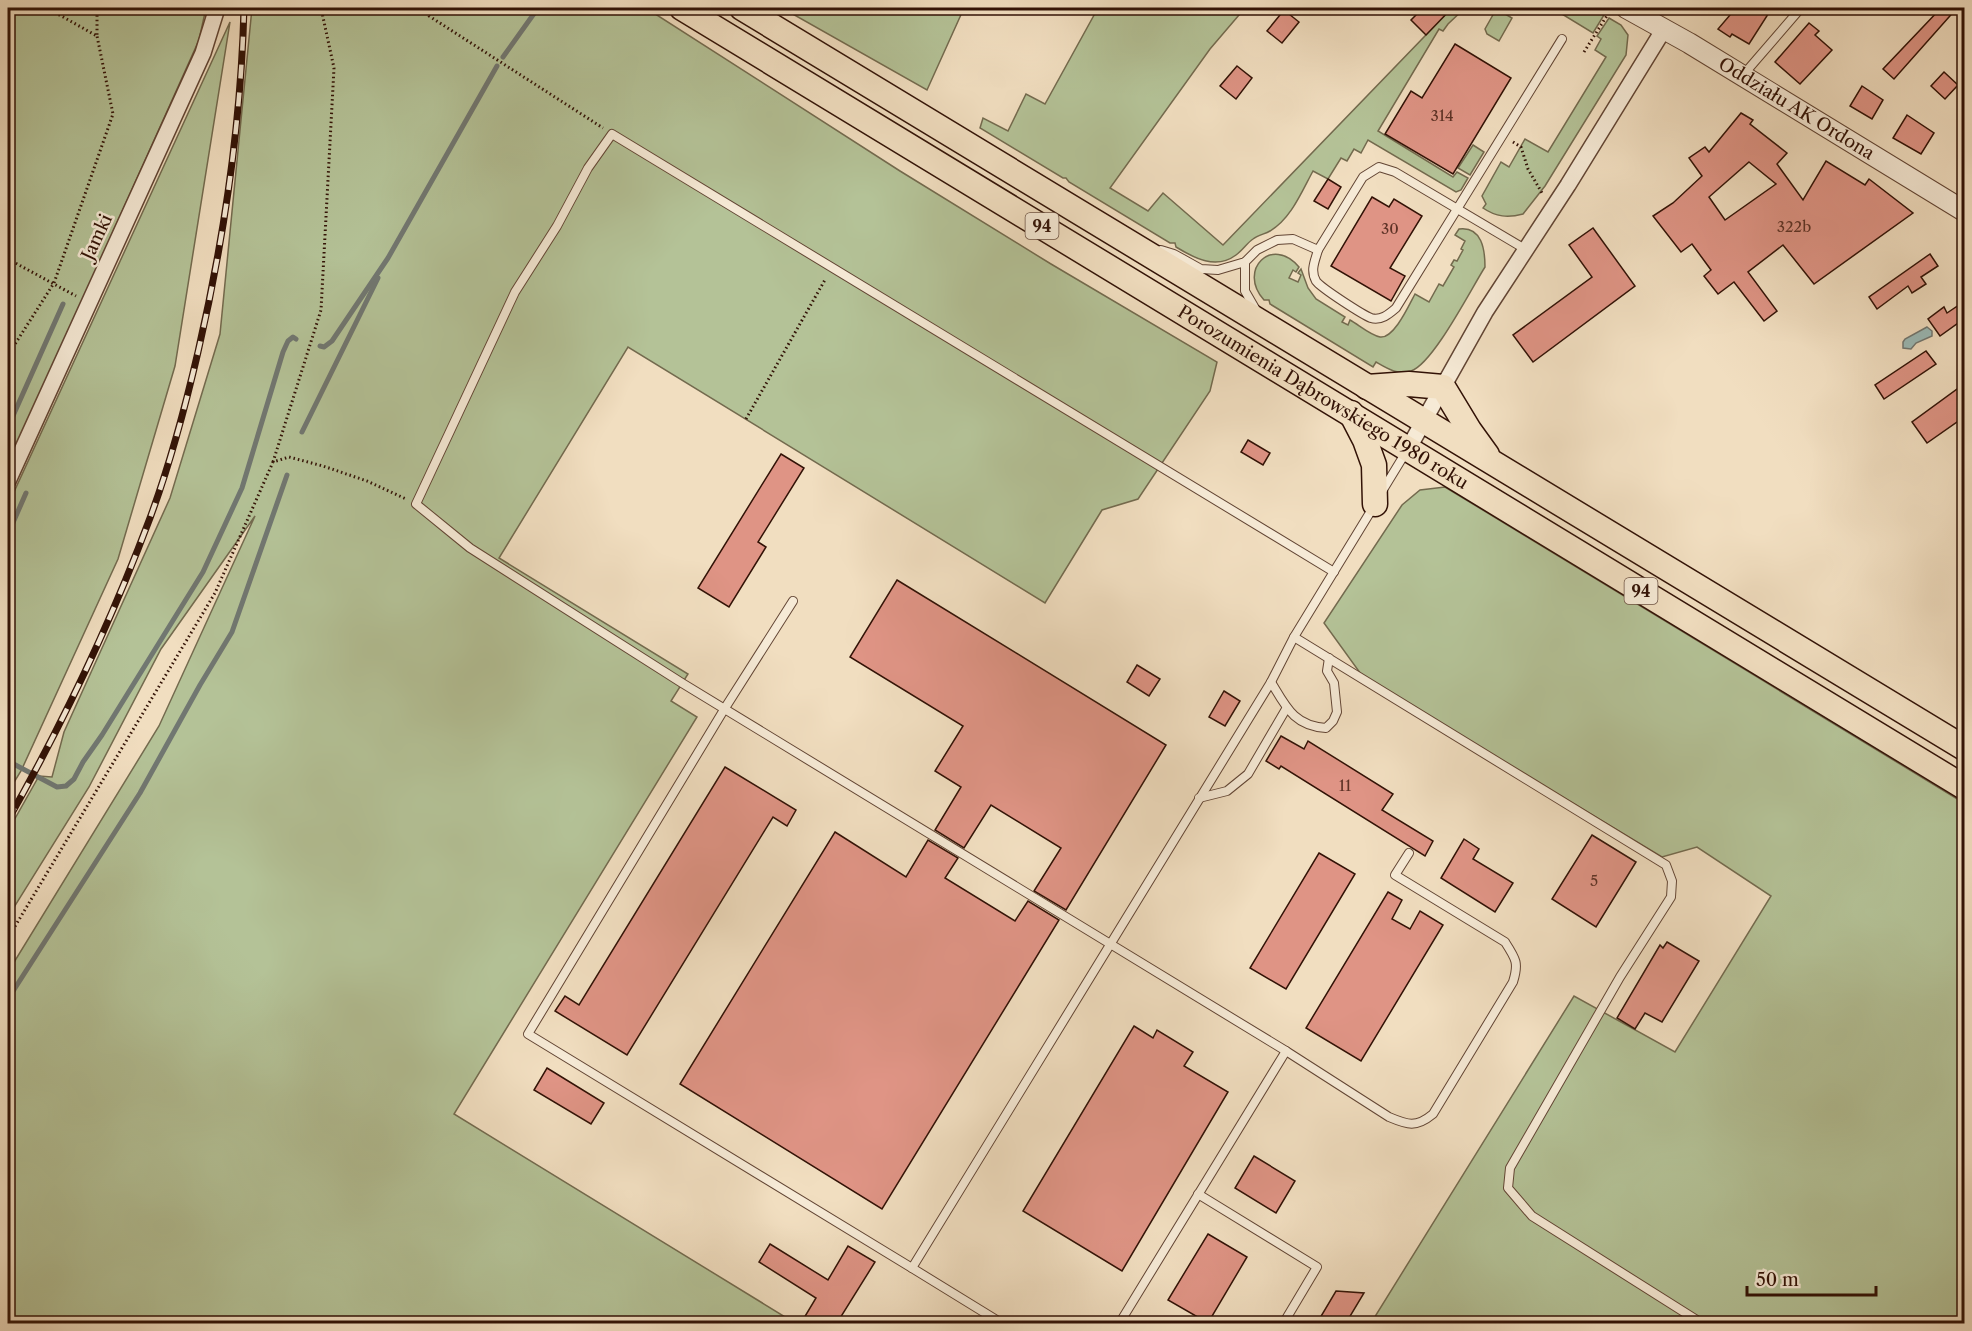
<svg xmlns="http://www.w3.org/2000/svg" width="1972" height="1331" font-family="'Libre Caslon Text',serif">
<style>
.green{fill:#b4c297;stroke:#736a4e;stroke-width:1.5}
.water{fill:#9bbbb8;stroke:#717771;stroke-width:1.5}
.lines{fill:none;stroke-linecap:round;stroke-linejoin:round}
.stream{stroke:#717771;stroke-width:5}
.building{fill:#df9485;stroke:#321206;stroke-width:1.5;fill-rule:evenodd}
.service-casing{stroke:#624534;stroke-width:10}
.minor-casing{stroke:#624534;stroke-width:18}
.tertiary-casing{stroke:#624534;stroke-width:22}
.primary-casing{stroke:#321206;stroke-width:27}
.path{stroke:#321206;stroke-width:3;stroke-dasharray:1.5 3;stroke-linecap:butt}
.service{stroke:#f6ead6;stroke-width:8}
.minor{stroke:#f6ead6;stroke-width:15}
.tertiary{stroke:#f6ead6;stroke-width:20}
.primary{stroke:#f1dec0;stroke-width:24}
.rail-casing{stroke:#321206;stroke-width:7}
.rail{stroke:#f6ead6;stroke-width:4.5;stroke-dasharray:14;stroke-linecap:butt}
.labels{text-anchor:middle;stroke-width:5;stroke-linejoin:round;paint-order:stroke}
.number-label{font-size:15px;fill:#5d3226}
.shield{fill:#f6ead6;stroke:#6d5344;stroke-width:1.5}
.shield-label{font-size:16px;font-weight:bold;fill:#321206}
.street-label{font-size:18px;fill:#321206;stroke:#f6ead6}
</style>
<rect width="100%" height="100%" fill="#f1dec0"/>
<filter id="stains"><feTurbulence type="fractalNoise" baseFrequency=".00333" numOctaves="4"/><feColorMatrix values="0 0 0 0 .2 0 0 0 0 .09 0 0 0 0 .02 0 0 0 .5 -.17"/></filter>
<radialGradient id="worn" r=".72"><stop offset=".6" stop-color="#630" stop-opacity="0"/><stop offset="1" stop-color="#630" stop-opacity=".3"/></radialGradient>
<!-- green -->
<g class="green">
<path d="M8 8H206L199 40 8 466Z"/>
<path d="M252 8H646L900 171 1051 264 1217 362 1210 391 1138 499 1102 510 1045 603 628 347 499 558 688 674 671 701 697 717 454 1114 795 1323H8V972L159 726 255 516 161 649 89 787 8 917V831L39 776 52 777 64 732 170 498 220 334Z"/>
<path d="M782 8H964L927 90Z"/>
<path d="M1098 8H1245L1210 49 1110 188 1148 211 1163 193 1223 245 1452 8H1465L1448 24 1443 31 1439 29 1378 131 1453 177 1457 172 1468 178 1461 190 1456 192 1368 140 1361 153 1354 149 1347 161 1341 158 1328 179 1313 171C1302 191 1291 219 1270 231 1265 234 1258 235 1253 239 1247 243 1243 250 1236 255 1216 270 1194 258 1176 247L1175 243H1170L1069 182 1066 178H1063L980 128 983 118 1008 131 1026 94 1045 104Z"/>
<path d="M1552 8H1592L1604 15 1593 33Z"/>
<path d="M1500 11 1512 18 1499 41 1487 34 1485 29 1494 13Z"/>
<path d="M1609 18 1621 25 1628 35 1626 55 1545 186 1523 214C1508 218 1496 217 1483 208L1486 204 1482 196 1501 162 1509 167 1525 139 1548 152 1606 57 1595 50 1601 39 1597 36Z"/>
<path d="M230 22 175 366 118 559 21 771 8 792V505Z"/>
<path d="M1473 145 1484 152 1470 175 1458 168Z"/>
<path d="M1459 229C1482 226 1485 250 1485 267 1471 289 1433 364 1411 371 1397 375 1388 369 1376 362L1373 367 1270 304 1269 300H1264C1237 270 1272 235 1299 267L1296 272 1293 270 1289 278 1298 282 1301 275 1298 273 1301 269 1308 288 1316 299 1345 317 1342 322 1348 325 1350 320C1359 325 1370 335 1380 337 1394 339 1409 305 1415 294L1429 302 1439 284 1443 286 1454 267 1451 265 1454 260 1457 261 1463 250 1461 249 1465 241 1455 235Z"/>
<path d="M1445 487 1964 803V1323H1371L1574 996 1675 1052 1771 896 1697 847 1662 857 1363 677 1324 623 1402 505 1420 490Z"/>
</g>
<!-- water -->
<path class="water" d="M1927 327 1932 331V336L1916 343 1911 349 1903 348V342L1905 339Z"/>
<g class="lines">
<!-- stream -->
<g class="stream">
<path d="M503 57 538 8"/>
<path d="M320 346 324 347 332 341 388 258 497 66"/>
<path d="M8 427 63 304"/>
<path d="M302 432 378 278"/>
<path d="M8 534 26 493"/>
<path d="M8 761 57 787 66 786 74 779 83 762 102 735 203 572 242 488 283 352 288 341 293 337 296 339"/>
<path d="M8 999 140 793 200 685 232 632 287 475"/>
</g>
</g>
<!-- building -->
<g class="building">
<path d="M1423 8H1452L1426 35 1411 20Z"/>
<path d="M1736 8H1772L1749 44 1732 34 1730 37 1718 29Z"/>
<path d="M1941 8H1957L1894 79 1883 69Z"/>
<path d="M1284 10 1299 22 1282 43 1267 31Z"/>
<path d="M1809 23 1819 31 1815 35 1832 50 1800 84 1775 62Z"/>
<path d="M1455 44 1511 78 1453 174 1385 134 1411 91 1422 98Z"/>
<path d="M1237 66 1252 78 1236 99 1220 86Z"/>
<path d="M1944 72 1958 85 1945 99 1931 86Z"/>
<path d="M1862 86 1883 100 1872 119 1850 106Z"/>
<path d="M1741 113 1753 120 1750 124 1787 153 1777 164 1803 200 1826 161 1865 185 1869 179 1913 213 1814 284 1783 245 1748 272 1777 311 1764 321 1734 282 1718 294 1704 276 1711 270 1692 244 1681 252 1653 216 1673 203 1702 176 1689 158 1705 147 1709 152ZM1749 162 1776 184 1725 220 1709 197Z"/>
<path d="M1907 115 1934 133 1921 154 1893 138Z"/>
<path d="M1328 179 1341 187 1328 209 1314 201Z"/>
<path d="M1372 197 1389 207 1394 199 1422 216 1390 268 1405 276 1391 301 1331 266Z"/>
<path d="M1593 228 1635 286 1533 362 1513 335 1592 277 1569 245Z"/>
<path d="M1930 254 1938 266 1921 277 1926 284 1912 293 1908 286 1877 309 1869 297Z"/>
<path d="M1965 301V318L1940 336 1928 319 1944 307 1947 313Z"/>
<path d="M1926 351 1936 364 1884 399 1875 385Z"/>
<path d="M1964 384V417L1927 443 1912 422Z"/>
<path d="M1248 440 1270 453 1263 465 1241 452Z"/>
<path d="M781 454 804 468 758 542 766 547 729 607 698 588Z"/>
<path d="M897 580 1166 745 1066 910 1034 891 1061 848 991 805 964 848 935 830 961 787 935 771 963 726 850 657Z"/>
<path d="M1137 665 1160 679 1149 696 1127 682Z"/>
<path d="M1224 691 1240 701 1225 726 1209 717Z"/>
<path d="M1281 736 1304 749 1308 741 1393 794 1382 810 1433 841 1425 856 1281 766 1279 769 1266 761Z"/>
<path d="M725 767 796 810 787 826 773 817 627 1055 555 1011 565 996 579 1005Z"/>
<path d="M835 832 906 877 928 840 958 858 945 878 1015 921 1028 901 1059 920 882 1209 680 1084Z"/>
<path d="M1592 835 1636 862 1596 927 1552 899Z"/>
<path d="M1464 839 1479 849 1473 859 1513 883 1495 912 1441 878Z"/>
<path d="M1319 853 1355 874 1286 989 1250 968Z"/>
<path d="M1388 892 1402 900 1392 919 1410 929 1420 911 1443 925 1361 1061 1306 1028Z"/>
<path d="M1667 942 1699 961 1662 1022 1645 1013 1635 1029 1617 1018 1660 945 1663 948Z"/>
<path d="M1134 1026 1153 1038 1157 1030 1193 1052 1184 1066 1228 1092 1122 1271 1023 1211Z"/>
<path d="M547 1068 604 1103 591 1124 534 1090Z"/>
<path d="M1254 1156 1295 1181 1276 1213 1235 1188Z"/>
<path d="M1208 1234 1247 1257 1208 1323 1168 1300Z"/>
<path d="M770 1244 828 1280 848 1246 875 1262 837 1323H801L816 1298 759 1262Z"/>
<path d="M1336 1291 1364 1293 1346 1323H1317Z"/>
</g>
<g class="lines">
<defs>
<g id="service">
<path d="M1744 74 1801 8"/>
<path d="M1161 250 1174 254 1201 269 1218 270 1245 262 1257 250 1277 240 1293 239 1318 250 1363 177 1379 167 1395 172 1525 249"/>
<path d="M1318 250C1315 261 1310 270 1316 281 1321 288 1363 315 1371 318 1381 321 1389 314 1396 308L1562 39"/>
<path d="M1245 262V291L1256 310"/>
<path d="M1381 493 1406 452"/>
<path d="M793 601 725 708 528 1034 912 1268 1271 682 1294 637 1374 506"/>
<path d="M1294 637 1666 865 1672 881 1671 897 1620 977 1510 1168 1508 1188 1532 1216 1703 1324"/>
<path d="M1271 682C1286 707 1294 726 1326 728L1333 721 1337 712 1334 683 1327 671 1329 658"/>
<path d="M1199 798 1227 791 1248 774 1286 709"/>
<path d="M1286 1051 682 683 470 548 416 504 515 292 557 226 588 168 612 134 1334 572"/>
<path d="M1198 1194 1317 1267 1283 1324"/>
<path d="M912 1268 1003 1324"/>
<path d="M1119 1324 1286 1051 1389 1117C1408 1125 1416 1128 1433 1114L1513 982C1519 963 1516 959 1505 942L1395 875 1409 853"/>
</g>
<g id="minor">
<path d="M1408 449 1485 312 1568 185 1664 29"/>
<path d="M8 481 203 53 217 8"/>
</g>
<g id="tertiary">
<path id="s1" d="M1626 8 1689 43 1964 211"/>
</g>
<g id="primary">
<path id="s2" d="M682 8 1964 787"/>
<path d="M742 8 1964 748"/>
<path d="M1367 387 1409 384 1443 387 1469 430 1487 455"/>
<path d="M1351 413 1365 440 1374 465 1375 504"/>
</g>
</defs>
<!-- service casing -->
<use href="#service" class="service-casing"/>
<!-- minor casing -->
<use href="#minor" class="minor-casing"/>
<!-- tertiary casing -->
<use href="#tertiary" class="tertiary-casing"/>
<!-- primary casing -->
<use href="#primary" class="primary-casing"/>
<!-- path -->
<g class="path">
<path d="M47 8 97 36V8"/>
<path d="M424 8 429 16 603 128"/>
<path d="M1584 52 1608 14"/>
<path d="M1513 142 1521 147 1528 169 1542 193"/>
<path d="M8 259 76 296"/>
<path d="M8 355 54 283 113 114 97 36"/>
<path d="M746 419 826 278"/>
<path d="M273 462 321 310 334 68 321 8"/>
<path d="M8 938 215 593 273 462 289 457 323 466 367 481 406 499"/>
<path d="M8 1320 12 1324"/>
</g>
<!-- service -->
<use href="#service" class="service"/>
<!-- minor -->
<use href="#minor" class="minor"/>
<!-- tertiary -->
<use href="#tertiary" class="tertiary"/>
<!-- primary -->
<use href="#primary" class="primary"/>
<defs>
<path id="rail" d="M8 820C63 723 111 622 150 518 170 464 185 408 198 352 224 239 241 124 244 8"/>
</defs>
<!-- rail casing -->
<use href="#rail" class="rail-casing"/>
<!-- rail -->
<use href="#rail" class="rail"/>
</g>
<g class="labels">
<!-- number labels -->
<g class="number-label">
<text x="1442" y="121">314</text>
<text x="1794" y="232">322b</text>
<text x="1390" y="234">30</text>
<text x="1345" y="791">11</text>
<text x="1594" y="886">5</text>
</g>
<!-- shield labels -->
<g class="shield">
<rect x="1025.5" y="213" width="33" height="26" rx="4.5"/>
<rect x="1624.5" y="578" width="33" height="26" rx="4.5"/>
</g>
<g class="shield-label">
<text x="1042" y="232">94</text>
<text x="1641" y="597">94</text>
</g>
<!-- street labels -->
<g class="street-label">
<text dy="6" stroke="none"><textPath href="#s1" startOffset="198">Oddziału AK Ordona</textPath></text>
<text transform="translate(97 237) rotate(-65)" y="6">Jamki</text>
<text dy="6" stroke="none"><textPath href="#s2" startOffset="750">Porozumienia Dąbrowskiego 1980 roku</textPath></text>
</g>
</g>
<!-- margin -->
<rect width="1972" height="1331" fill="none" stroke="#f1dec0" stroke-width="30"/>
<rect x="9" y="9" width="1954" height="1313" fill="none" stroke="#321206" stroke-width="3"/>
<rect x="15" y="15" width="1942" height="1301" fill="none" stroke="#321206" stroke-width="1.5"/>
<!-- scale -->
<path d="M1747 1286v9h129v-9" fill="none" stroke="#321206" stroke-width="3"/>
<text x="1756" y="1286" font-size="18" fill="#321206" stroke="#f6ead6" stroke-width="4.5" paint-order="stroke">50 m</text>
<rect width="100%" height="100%" filter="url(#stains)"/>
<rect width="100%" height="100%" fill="url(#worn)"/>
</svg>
